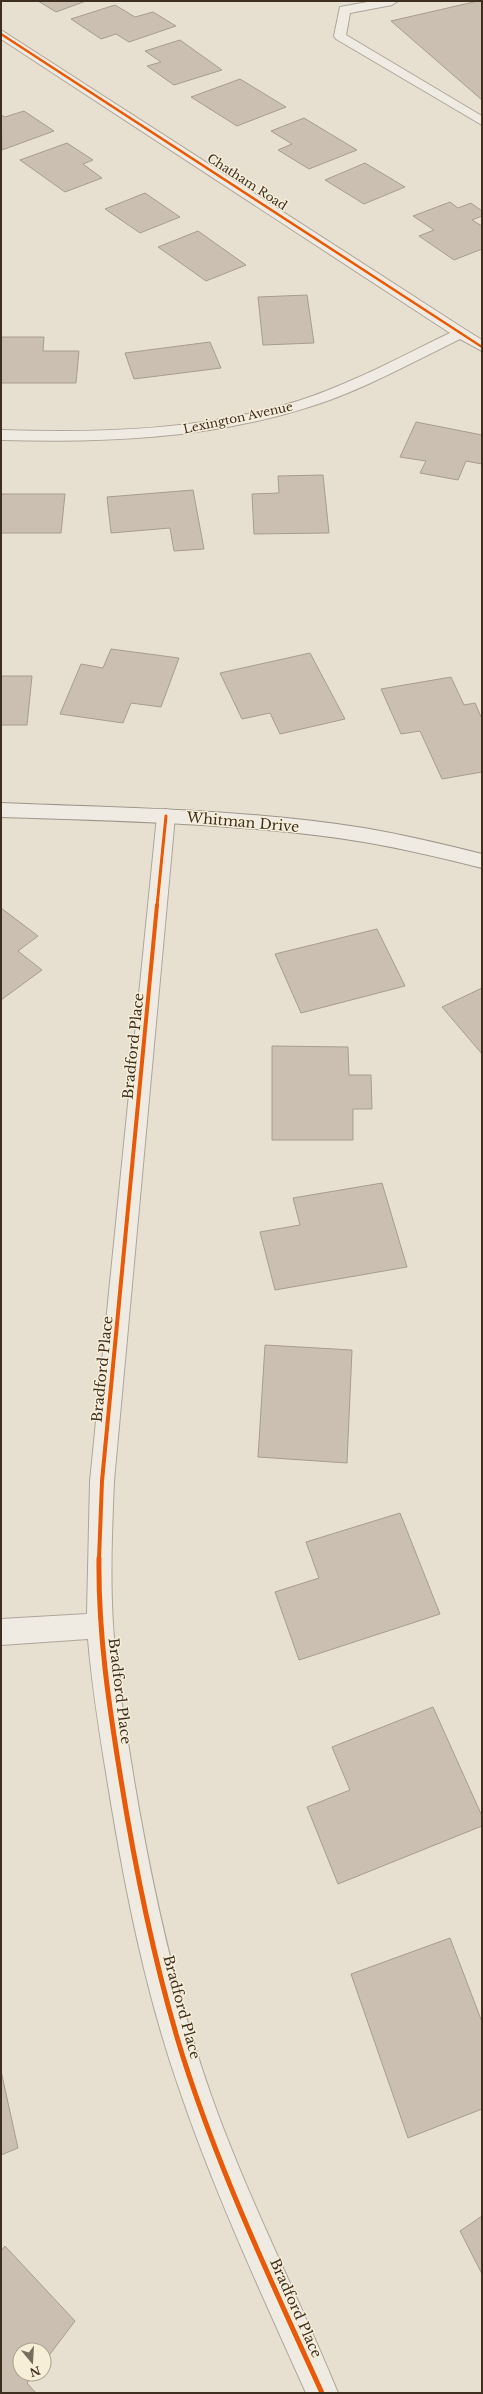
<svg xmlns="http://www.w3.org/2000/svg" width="483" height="2394" font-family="'Libre Baskerville',serif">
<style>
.building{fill:#cbbfb2;stroke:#a89c90}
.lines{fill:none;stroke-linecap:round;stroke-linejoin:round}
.lane-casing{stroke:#ada599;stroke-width:2}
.street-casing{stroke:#ada599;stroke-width:2}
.secondary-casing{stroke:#9c958a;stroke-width:2}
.lane{fill:#efebe3;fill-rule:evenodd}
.street{fill:#efebe3;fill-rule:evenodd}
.secondary{fill:#efebe3;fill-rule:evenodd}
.cycleway-far3-casing{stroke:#f7eed8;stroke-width:4}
.cycleway-far2-casing{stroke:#f7eed8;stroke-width:5}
.cycleway-far1-casing{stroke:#f7eed8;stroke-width:6}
.cycleway-casing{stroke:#f7eed8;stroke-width:8}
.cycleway-far3{stroke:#e8590c;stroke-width:2.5}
.cycleway-far2{stroke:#e8590c;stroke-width:3}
.cycleway-far1{stroke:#e8590c;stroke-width:4}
.cycleway{stroke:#e8590c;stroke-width:5}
.labels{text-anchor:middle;stroke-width:3;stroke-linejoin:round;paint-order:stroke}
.far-street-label{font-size:12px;fill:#3d2e20;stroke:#f7eed8}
.street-label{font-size:14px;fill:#3d2e20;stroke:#f7eed8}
</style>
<rect width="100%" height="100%" fill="#e7e0d1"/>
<!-- building -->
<g class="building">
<path d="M38 1H86L56 12Z"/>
<path d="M478 1H482V100L391 21Z"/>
<path d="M115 5 135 17 153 12 176 26 129 42 116 34 101 39 71 19Z"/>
<path d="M180 40 222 70 174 85 147 66 161 62 145 51Z"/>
<path d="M240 79 286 107 237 126 191 97Z"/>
<path d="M24 111 54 131 2 150 1 115 5 117Z"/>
<path d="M304 118 357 150 309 169 278 150 292 144 271 131Z"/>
<path d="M67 143 93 160 83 164 102 178 65 192 20 160Z"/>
<path d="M365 163 405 187 364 204 325 180Z"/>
<path d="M145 193 180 217 140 233 105 209Z"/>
<path d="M450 202 458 208 471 203 482 211V216L472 220 482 226V249L454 260 419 236 434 230 413 216Z"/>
<path d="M198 231 246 265 206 281 158 247Z"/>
<path d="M307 295 314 343 263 345 258 297Z"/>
<path d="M1 337H44L43 351H79L76 383H1Z"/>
<path d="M210 342 221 368 134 379 125 353Z"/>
<path d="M416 422 482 435V464L466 461 458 480 420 473 426 461 400 457Z"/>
<path d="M323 475 329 533 254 534 252 494 279 493 278 476Z"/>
<path d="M193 490 204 549 174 551 170 528 111 533 107 497Z"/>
<path d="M1 494H65L61 533H1Z"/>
<path d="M111 649 179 658 161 707 131 703 123 723 60 714 81 664 103 668Z"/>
<path d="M310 653 345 719 280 734 270 713 242 719 220 673Z"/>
<path d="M1 676H32L27 725H1Z"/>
<path d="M451 677 464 705 475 703 482 719V772L442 779 420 731 401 734 381 689Z"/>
<path d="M1 908 38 936 18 951 42 970 1 1000Z"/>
<path d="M377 929 405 986 301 1013 275 954Z"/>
<path d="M482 988V1054L442 1007Z"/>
<path d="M272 1046 348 1047 349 1075H371L372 1109H353V1140H272Z"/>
<path d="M382 1183 407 1267 275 1290 260 1232 300 1225 293 1198Z"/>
<path d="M265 1345 352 1350 347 1463 258 1457Z"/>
<path d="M400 1513 440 1614 299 1660 275 1592 319 1578 306 1542Z"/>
<path d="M433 1707 482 1816V1826L338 1884 307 1807 350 1790 332 1747Z"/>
<path d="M450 1938 482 2022V2109L408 2138 351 1974Z"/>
<path d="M1 2071 18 2148 1 2155Z"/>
<path d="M482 2216V2274L460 2231Z"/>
<path d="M5 2246 75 2321 44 2362V2350H20V2374H34L27 2383 36 2393H1V2251Z"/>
</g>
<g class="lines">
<defs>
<path id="lane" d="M373 1H398L392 5 350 13 346 35 482 116V125L336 39 334 36 340 7Z"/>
<g id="street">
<path d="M1 30 466 330 482 340V351L460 339C411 363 361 391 309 407 209 439 105 443 1 440V430C101 433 202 431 298 401 351 384 400 357 450 333L1 39Z"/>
<path d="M166 809 173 811 175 816 114 1481C112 1529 110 1576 113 1624 116 1676 126 1728 134 1780 152 1887 175 1993 211 2095 247 2197 297 2293 338 2393H306C262 2295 217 2198 182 2097 146 1996 125 1890 108 1785 100 1736 92 1688 88 1639L1 1645V1619L87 1614 90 1481 157 816 159 811Z"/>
</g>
<path id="secondary" d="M1 803C122 808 244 809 364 828 404 835 443 844 482 854V868C443 858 404 849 364 842 244 823 122 821 1 817Z"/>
</defs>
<!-- lane casing -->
<use href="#lane" class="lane-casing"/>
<!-- street casing -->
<use href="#street" class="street-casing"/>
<!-- secondary casing -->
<use href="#secondary" class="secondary-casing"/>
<!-- lane -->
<use href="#lane" class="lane"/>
<!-- street -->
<use href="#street" class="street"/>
<!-- secondary -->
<use href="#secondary" class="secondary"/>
<defs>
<path id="cycleway-far3" d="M1 34 482 347"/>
<path id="cycleway-far2" d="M157 906 166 816"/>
<path id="cycleway-far1" d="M99 1559 102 1481 157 905"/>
<path id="cycleway" d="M99 1558C98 1633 109 1706 121 1780 136 1873 155 1967 183 2057 220 2173 272 2283 322 2393"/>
</defs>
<!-- cycleway-far3 casing -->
<use href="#cycleway-far3" class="cycleway-far3-casing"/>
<!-- cycleway-far2 casing -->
<use href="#cycleway-far2" class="cycleway-far2-casing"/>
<!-- cycleway-far1 casing -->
<use href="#cycleway-far1" class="cycleway-far1-casing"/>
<!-- cycleway casing -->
<use href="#cycleway" class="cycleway-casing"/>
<!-- cycleway-far3 -->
<use href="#cycleway-far3" class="cycleway-far3"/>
<!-- cycleway-far2 -->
<use href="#cycleway-far2" class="cycleway-far2"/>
<!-- cycleway-far1 -->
<use href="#cycleway-far1" class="cycleway-far1"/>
<!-- cycleway -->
<use href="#cycleway" class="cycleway"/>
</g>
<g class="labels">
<!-- far-street labels -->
<g class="far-street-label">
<text transform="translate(247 182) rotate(33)" y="4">Chatham Road</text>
<text transform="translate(238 418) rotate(-12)" y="4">Lexington Avenue</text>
</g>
<!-- street labels -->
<g class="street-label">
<text transform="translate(243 822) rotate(5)" y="5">Whitman Drive</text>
<text transform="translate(133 1046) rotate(-84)" y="5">Bradford Place</text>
<text transform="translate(102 1369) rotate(-84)" y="5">Bradford Place</text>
<text transform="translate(120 1691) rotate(83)" y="5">Bradford Place</text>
<text transform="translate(182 2007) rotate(75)" y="5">Bradford Place</text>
<text transform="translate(296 2308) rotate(66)" y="5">Bradford Place</text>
</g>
</g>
<!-- border -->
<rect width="483" height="2394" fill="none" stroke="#3d2e20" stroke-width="4"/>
<!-- north arrow -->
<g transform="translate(32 2362) rotate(162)"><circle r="19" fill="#f7eed8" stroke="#ada18e"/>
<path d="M0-3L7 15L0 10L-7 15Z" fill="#786c5e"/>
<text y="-6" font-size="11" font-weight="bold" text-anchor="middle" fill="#3d2e20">N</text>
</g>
</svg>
